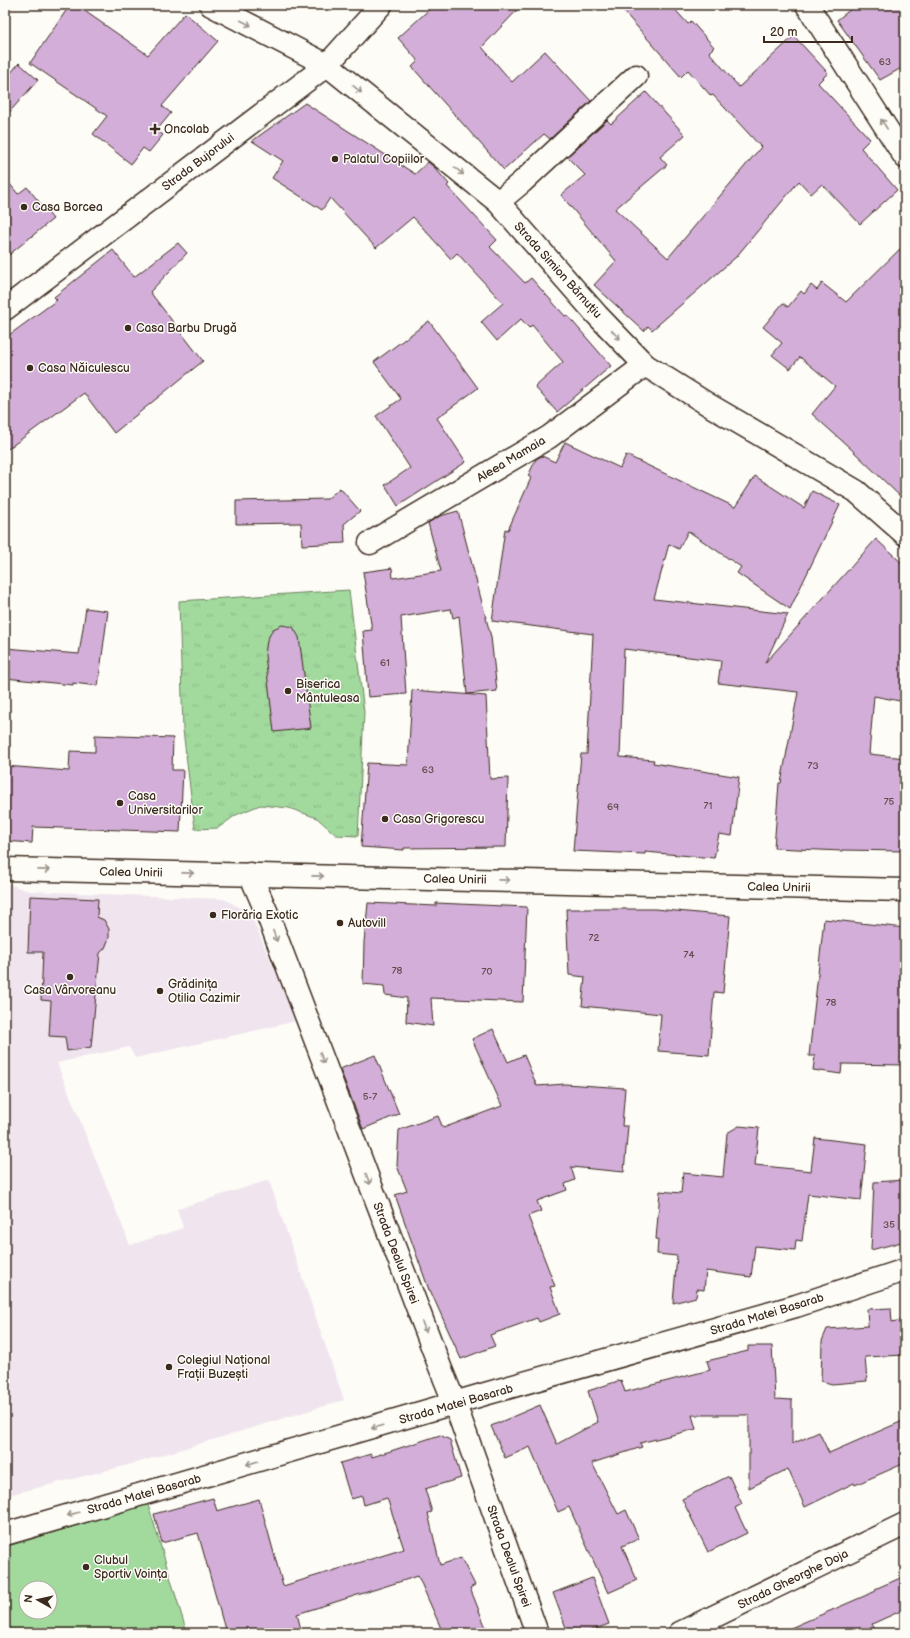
<svg xmlns="http://www.w3.org/2000/svg" width="910" height="1638" font-family="'Balsamiq Sans',sans-serif">
<style>
.built{fill:#f0e5ee}
.grass{fill:url(#grass-tufts);stroke:#6e825e}
.green{fill:#a2da9e;stroke:#6e825e;fill-rule:evenodd}
.building{fill:#d2aed8;stroke:#3b2a1e}
.lines{fill:none;stroke-linecap:round;stroke-linejoin:round}
.minor-casing{stroke:#3b2a1e;stroke-width:25}
.tertiary-casing{stroke:#3b2a1e;stroke-width:25}
.secondary-casing{stroke:#3b2a1e;stroke-width:25}
.minor{stroke:#fdfcf7;stroke-width:22}
.tertiary{stroke:#fdfcf7;stroke-width:22}
.secondary{stroke:#fdfcf7;stroke-width:22}
.oneway{stroke:#9c938a}
.poi-dot{fill:#3b2a1e;stroke:#fdfcf7;stroke-width:1.5}
.labels{text-anchor:middle;stroke-width:3;stroke-linejoin:round;paint-order:stroke}
.number-label{font-size:10px;fill:#614b4c}
.poi-label{font-size:12px;fill:#3b2a1e;stroke:#fdfcf7;text-anchor:start}
.street-label{font-size:12px;fill:#3b2a1e;stroke:#fdfcf7}
</style>
<defs>
<pattern id="grass-tufts" width="24" height="20" patternUnits="userSpaceOnUse"><rect width="24" height="20" fill="#a2da9e"/><path d="M3 7l-1-3M5 7V3M7 7l1-3M15 17l-1-3M17 17v-4M19 17l1-3" fill="none" stroke="#8cbb88"/></pattern>
</defs>
<rect width="100%" height="100%" fill="#fdfcf7"/>
<filter id="ink" filterUnits="userSpaceOnUse"><feTurbulence type="fractalNoise" baseFrequency=".025" numOctaves="2"/><feDisplacementMap in="SourceGraphic" scale="8" xChannelSelector="R" yChannelSelector="G"/><feConvolveMatrix kernelMatrix="1 2 1 2 8 2 1 2 1" color-interpolation-filters="sRGB"/></filter>
<g filter="url(#ink)">
<!-- built -->
<path class="built" d="M5 883 29 891 224 899 250 913 297 1021 135 1058 129 1047 57 1063 130 1245 183 1228 177 1209 269 1180 344 1400 136 1463 5 1496Z"/>
<!-- grass -->
<path class="grass" d="M349 590 364 712 358 836 336 835 317 818 289 808 260 805 236 815 218 828 195 829 183 730 179 601Z"/>
<!-- green -->
<path class="green" d="M148 1504 187 1633H5V1547ZM26 1588H50V1612H26Z"/>
<!-- building -->
<g class="building">
<path d="M70 5H76L148 55 185 13 218 41 162 106 171 113 157 130 163 135 149 152 143 148 131 164 93 134 107 116 30 63Z"/>
<path d="M434 5H522L482 47 512 82 545 51 591 101 550 139 544 134 504 170 412 67 418 61 398 38Z"/>
<path d="M618 5H671L688 24 691 21 714 47 709 52 739 87 794 36 828 73 818 83 870 139 861 148 897 190 860 224 822 184 811 194 799 181 736 257 652 330 648 326 644 331 594 285 616 261 561 195 585 175 567 157 607 120 611 124 646 92 685 135 660 157 667 165 615 209 668 258 761 147 713 95 711 96 688 70 681 77Z"/>
<path d="M856 5H905V66L880 80 837 20Z"/>
<path d="M19 63 38 80 5 117V80Z"/>
<path d="M305 103 415 174 428 162 434 167 449 184 447 186 497 240 490 247 525 283 531 278 565 316 567 315 611 366 557 412 535 387 563 362 532 325 529 328 521 319 497 341 481 322 503 303 457 253 451 259 413 217 376 248 330 198 322 210 272 178 283 161 252 141Z"/>
<path d="M5 178 18 194 27 187 53 219 5 258Z"/>
<path d="M178 243 187 253 150 292 203 361 114 433 84 393 5 451V338L57 300 54 297 113 250 134 277Z"/>
<path d="M905 244V501L850 448 812 414 835 386 800 357 790 369 772 355 782 343 763 327 783 303 788 307 801 291 804 294 811 285 817 290 822 283 846 302Z"/>
<path d="M429 321 478 388 437 418 466 462 398 506 385 485 410 468 376 416 401 399 374 362Z"/>
<path d="M565 442 620 468 626 455 735 507 755 476 804 508 812 491 840 505 790 609 737 573 741 567 688 531 679 549 669 544 654 599 788 614 765 663 876 539 905 566V702L874 696 869 754 905 758V851L842 850V851L774 848 779 783H781L798 692 718 683 721 661 624 649 620 757 654 760 653 763 739 777 732 836 719 834 714 858 645 852V854L573 851 581 754H587L593 634 492 621 505 529 508 530 531 478 528 476 536 459 542 456 555 462Z"/>
<path d="M340 488 360 511 344 524 345 543 302 545 301 523 236 524V501L327 499Z"/>
<path d="M458 511 491 637 497 691 467 694 459 616 453 618 451 609 401 617 406 694 368 697 363 631 372 630 363 572 392 568 393 578 441 571 428 523 440 516Z"/>
<path d="M86 608 108 611 98 686 73 683V685L5 678V648L79 654Z"/>
<path d="M282 625 293 627 299 637 311 728 274 732 265 655 267 640 273 629Z"/>
<path d="M412 690 486 696 490 779 508 778 506 847 404 848V850L361 847 367 763 408 765Z"/>
<path d="M95 735 173 738 172 770H183L180 832 33 827 32 843 5 841V766L69 771 70 751 95 752Z"/>
<path d="M30 896 98 899 97 917 104 920 109 929V938L105 948 100 953 91 1047 67 1051 65 1037 49 1036 51 1001 41 1000 43 952H28Z"/>
<path d="M368 903 436 906V903L527 907 523 1002 431 998 433 1026 406 1022 407 998 385 995 384 986 363 984 364 942Z"/>
<path d="M566 909H655L730 916 723 993 714 992 709 1055 658 1051 661 1014 582 1006 585 977 569 975Z"/>
<path d="M824 919 905 928V1065L842 1064 841 1074 813 1070 815 1056H809Z"/>
<path d="M493 1029 508 1062 524 1055 537 1086 565 1084 625 1088 622 1126H628L624 1172 571 1167 575 1180 565 1184 567 1190 537 1201 541 1211 528 1216 555 1286 550 1287 560 1314 539 1322 537 1318 490 1335 495 1346 461 1359 430 1290H429L395 1195 407 1191 397 1166 399 1130 438 1116 443 1128 502 1106 472 1039Z"/>
<path d="M375 1055 399 1114 363 1129 340 1069Z"/>
<path d="M739 1126 759 1128 755 1165 811 1171 815 1138 867 1144 861 1200 808 1194 802 1241 796 1240 795 1250 755 1246 751 1277 706 1271 704 1290 697 1289 696 1297 673 1303 677 1256 657 1254 658 1239H656L660 1191 681 1193 683 1173 723 1177 727 1133Z"/>
<path d="M904 1180 905 1241 871 1250 874 1182Z"/>
<path d="M891 1308 892 1322 905 1319V1355L865 1357 867 1381 832 1384 821 1381 822 1341 827 1329 868 1326 867 1309Z"/>
<path d="M748 1346H772L775 1399 792 1400V1444L819 1432 829 1453 905 1420V1463L855 1485 854 1483 805 1507 788 1469 749 1488V1415H692L696 1429 640 1443 642 1447 592 1463 618 1514 626 1510 639 1539 622 1546 637 1580 608 1593 569 1507 558 1512 530 1447 505 1458 491 1426 540 1405 557 1444 598 1422 588 1391 621 1380 625 1392 710 1370 707 1361 748 1351Z"/>
<path d="M440 1435 450 1440 461 1478 425 1489 432 1512 428 1513 440 1565 461 1558 475 1585 470 1588 488 1633H443L418 1576 297 1614 302 1633H226L198 1533 162 1543 154 1514 213 1498 217 1511 259 1499 283 1586 404 1549 387 1498 364 1505 362 1496 351 1499 340 1463 371 1454 372 1457Z"/>
<path d="M729 1476 742 1504 735 1508 747 1533 708 1552 682 1499Z"/>
<path d="M905 1576V1609L872 1624 877 1633H779L876 1591 875 1589Z"/>
<path d="M592 1578 609 1624 584 1633H568L553 1593Z"/>
</g>
<g class="lines">
<defs>
<g id="minor">
<path d="M498 202 522 182 636 76"/>
<path d="M5 309 327 65 381 5"/>
<path d="M370 543 549 437 645 365"/>
<path d="M5 1534 485 1394 796 1306 905 1270"/>
<path d="M680 1633 905 1524"/>
</g>
<g id="tertiary">
<path d="M5 869 905 890"/>
<path d="M250 874 267 913 440 1367 455 1404 537 1633"/>
</g>
<g id="secondary">
<path d="M211 5 327 65 498 202 597 315 645 365 709 405 856 491 905 534"/>
<path d="M807 5 905 157"/>
</g>
</defs>
<!-- minor casing -->
<use href="#minor" class="minor-casing"/>
<!-- tertiary casing -->
<use href="#tertiary" class="tertiary-casing"/>
<!-- secondary casing -->
<use href="#secondary" class="secondary-casing"/>
<!-- minor -->
<use href="#minor" class="minor"/>
<!-- tertiary -->
<use href="#tertiary" class="tertiary"/>
<!-- secondary -->
<use href="#secondary" class="secondary"/>
</g>
<!-- one-way arrows -->
<defs><path id="oneway-shaft" d="M-6 0H5M1.5-3L5.5 0L1.5 3" fill="none" stroke-width="1.6" stroke-linecap="round" stroke-linejoin="round"/></defs>
<g class="oneway">
<use href="#oneway-shaft" transform="translate(246 23) rotate(27)"/>
<use href="#oneway-shaft" transform="translate(357 89) rotate(39)"/>
<use href="#oneway-shaft" transform="translate(884 124) rotate(-123)"/>
<use href="#oneway-shaft" transform="translate(459 171) rotate(39)"/>
<use href="#oneway-shaft" transform="translate(616 335) rotate(46)"/>
<use href="#oneway-shaft" transform="translate(44 870) rotate(1)"/>
<use href="#oneway-shaft" transform="translate(188 873) rotate(1)"/>
<use href="#oneway-shaft" transform="translate(318 876) rotate(1)"/>
<use href="#oneway-shaft" transform="translate(504 880) rotate(1)"/>
<use href="#oneway-shaft" transform="translate(275 936) rotate(69)"/>
<use href="#oneway-shaft" transform="translate(322 1058) rotate(69)"/>
<use href="#oneway-shaft" transform="translate(368 1179) rotate(69)"/>
<use href="#oneway-shaft" transform="translate(424 1327) rotate(69)"/>
<use href="#oneway-shaft" transform="translate(377 1427) rotate(164)"/>
<use href="#oneway-shaft" transform="translate(252 1463) rotate(164)"/>
<use href="#oneway-shaft" transform="translate(73 1514) rotate(164)"/>
</g>
</g>
<!-- markers -->
<g class="poi-dot">
<path d="M153 123h4v4h4v4h-4v4h-4v-4h-4v-4h4z"/>
<circle cx="335" cy="159" r="4"/>
<circle cx="24" cy="207" r="4"/>
<circle cx="128" cy="328" r="4"/>
<circle cx="30" cy="368" r="4"/>
<circle cx="288" cy="691" r="4"/>
<circle cx="120" cy="803" r="4"/>
<circle cx="385" cy="819" r="4"/>
<circle cx="213" cy="915" r="4"/>
<circle cx="340" cy="923" r="4"/>
<circle cx="70" cy="977" r="4"/>
<circle cx="160" cy="991" r="4"/>
<circle cx="169" cy="1367" r="4"/>
<circle cx="86" cy="1567" r="4"/>
</g>
<g class="labels">
<!-- number labels -->
<g class="number-label">
<text x="885" y="65">63</text>
<text x="385" y="666">61</text>
<text x="813" y="769">73</text>
<text x="428" y="773">63</text>
<text x="889" y="805">75</text>
<text x="708" y="809">71</text>
<text x="613" y="810">69</text>
<text x="594" y="941">72</text>
<text x="689" y="958">74</text>
<text x="397" y="974">78</text>
<text x="487" y="975">70</text>
<text x="831" y="1006">78</text>
<text x="370" y="1100">5-7</text>
<text x="889" y="1228">35</text>
</g>
<!-- poi labels -->
<g class="poi-label">
<text x="164" y="133">Oncolab</text>
<text x="343" y="163">Palatul Copiilor</text>
<text x="32" y="211">Casa Borcea</text>
<text x="136" y="332">Casa Barbu Drugă</text>
<text x="38" y="372">Casa Năiculescu</text>
<text x="296" y="688">Biserica<tspan x="296" dy="14">Mântuleasa</tspan></text>
<text x="128" y="800">Casa<tspan x="128" dy="14">Universitarilor</tspan></text>
<text x="393" y="823">Casa Grigorescu</text>
<text x="221" y="919">Florăria Exotic</text>
<text x="348" y="927">Autovill</text>
<text x="168" y="988">Grădinița<tspan x="168" dy="14">Otilia Cazimir</tspan></text>
<text x="70" y="994" text-anchor="middle">Casa Vârvoreanu</text>
<text x="177" y="1364">Colegiul Național<tspan x="177" dy="14">Frații Buzești</tspan></text>
<text x="94" y="1564">Clubul<tspan x="94" dy="14">Sportiv Voința</tspan></text>
</g>
<!-- street labels -->
<g class="street-label">
<text transform="translate(198 162) rotate(-37)" y="4">Strada Bujorului</text>
<text transform="translate(558 270) rotate(48)" y="4">Strada Simion Bărnuțiu</text>
<text transform="translate(511 459) rotate(-31)" y="4">Aleea Mamaia</text>
<text transform="translate(131 872) rotate(1)" y="4">Calea Unirii</text>
<text transform="translate(455 879) rotate(1)" y="4">Calea Unirii</text>
<text transform="translate(779 887) rotate(1)" y="4">Calea Unirii</text>
<text transform="translate(396 1253) rotate(69)" y="4">Strada Dealul Spirei</text>
<text transform="translate(767 1314) rotate(-17)" y="4">Strada Matei Basarab</text>
<text transform="translate(456 1404) rotate(-16)" y="4">Strada Matei Basarab</text>
<text transform="translate(144 1494) rotate(-16)" y="4">Strada Matei Basarab</text>
<text transform="translate(509 1556) rotate(70)" y="4">Strada Dealul Spirei</text>
<text transform="translate(793 1579) rotate(-26)" y="4">Strada Gheorghe Doja</text>
</g>
</g>
<!-- margin -->
<rect width="910" height="1638" fill="none" stroke="#fdfcf7" stroke-width="20"/>
<rect x="10" y="10" width="890" height="1618" fill="none" stroke="#3b2a1e" stroke-width="1.5" filter="url(#ink)"/>
<!-- north arrow -->
<g transform="translate(38 1600) rotate(278)"><circle r="19" fill="#fdfcf7" stroke="#afa8a0"/>
<path d="M0-3L7 15L0 10L-7 15Z" fill="#3b2a1e"/>
<text y="-6" font-size="11" font-weight="bold" text-anchor="middle" fill="#3b2a1e">N</text>
</g>
<!-- scale -->
<path d="M764 36v6h88v-6" fill="none" stroke="#3b2a1e" stroke-width="2"/>
<text x="770" y="36" font-size="12" fill="#3b2a1e" stroke="#fdfcf7" stroke-width="3" paint-order="stroke">20 m</text>
</svg>
